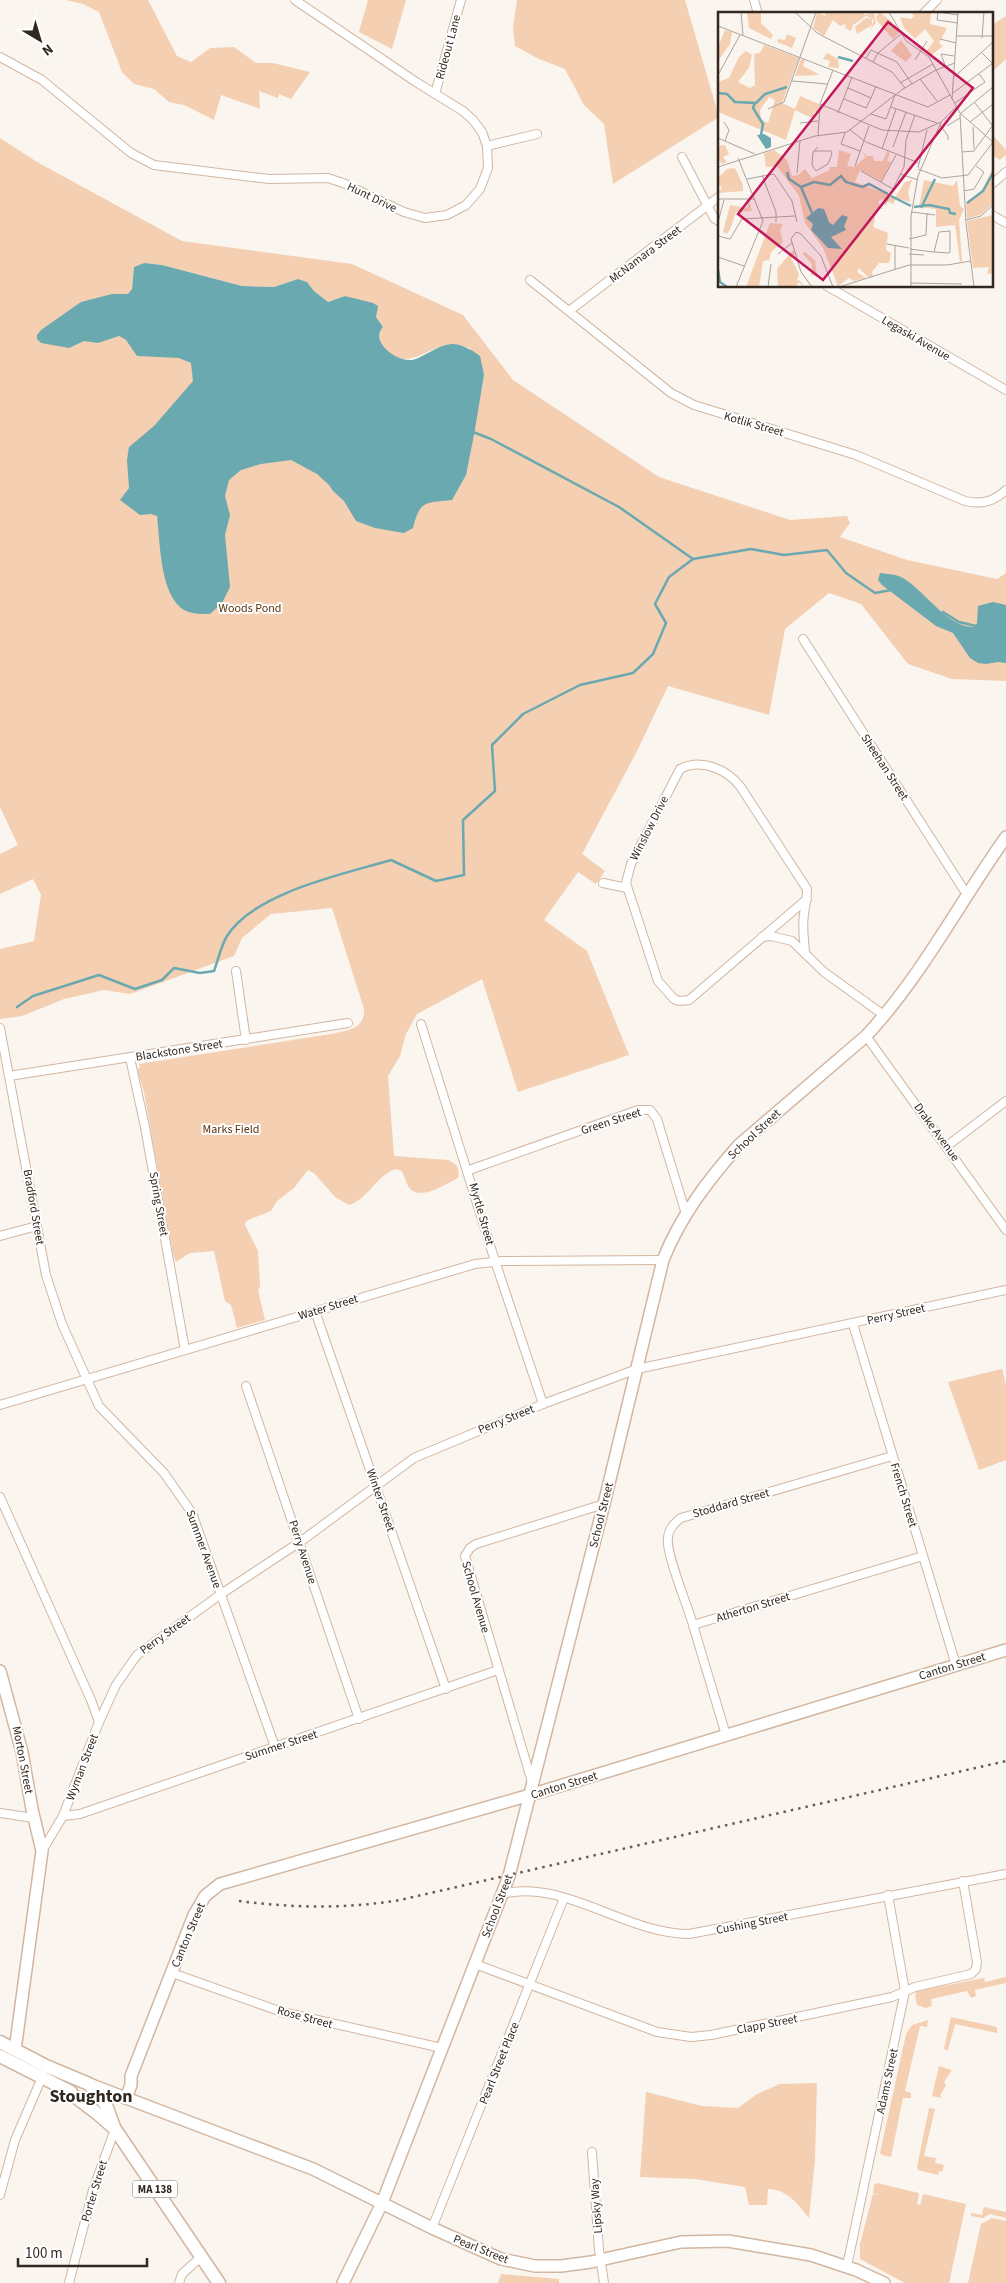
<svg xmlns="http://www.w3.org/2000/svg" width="1006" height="2283" font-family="'Source Sans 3',sans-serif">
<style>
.green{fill:#f4cfb1;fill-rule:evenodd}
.water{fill:#6aa9b0}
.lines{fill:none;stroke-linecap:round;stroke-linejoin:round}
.stream{stroke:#6aa9b0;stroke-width:2.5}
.street-casing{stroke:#d2b6a0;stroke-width:10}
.secondary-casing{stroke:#d2b6a0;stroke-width:14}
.primary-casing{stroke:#d2b6a0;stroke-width:15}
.street{stroke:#fff;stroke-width:8}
.secondary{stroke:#fff;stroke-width:11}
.primary{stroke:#fff;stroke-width:12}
.rail{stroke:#655c54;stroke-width:2.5;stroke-dasharray:2.5 5;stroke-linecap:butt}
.labels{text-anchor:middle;stroke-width:4;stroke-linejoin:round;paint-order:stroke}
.shield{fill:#fff;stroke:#706862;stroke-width:1}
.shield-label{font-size:11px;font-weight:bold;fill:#32281f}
.street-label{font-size:12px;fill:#32281f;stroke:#fff}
.park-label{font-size:12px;fill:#5a330b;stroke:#fff}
.district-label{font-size:18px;font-weight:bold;fill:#32281f;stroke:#fff}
.inset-river{fill:none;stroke:#6aa9b0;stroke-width:2.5}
.inset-road{fill:none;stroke:#aba39c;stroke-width:1}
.view{fill:#c2185b;fill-opacity:0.15;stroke:#c2185b;stroke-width:2.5}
.inset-edge{fill:none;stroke:#32281f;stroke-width:2.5}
</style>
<rect width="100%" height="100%" fill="#fbf5f0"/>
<!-- green -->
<g class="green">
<path d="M66 0H148L177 56 191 62 210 48 234 47 256 63H273L310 72 291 99 279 94 278 98 259 91 260 109 221 95 214 120 184 105 169 102 154 89 134 84 122 72 99 12 83 4Z"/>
<path d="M368 0H406L392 49 359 32Z"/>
<path d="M517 0H685L719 117 613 184 604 124 584 105 565 69 539 59 515 46 513 27Z"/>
<path d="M1006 16V59L992 72V25Z"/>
<path d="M992 134 1006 150V155L1000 160 992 155Z"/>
<path d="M0 138 37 162 182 241 352 264 463 315 513 380 659 477 790 520 847 516 850 523 840 537 907 560 997 579 1006 573V681L952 679 908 664 861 604 829 593 785 629 769 715 668 686 636 753 582 854 605 871 596 884 578 872 544 920 587 951 629 1055 518 1092 482 979 417 1014 406 1034 400 1056 388 1076 394 1156 448 1160C457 1164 460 1168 458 1178 446 1184 418 1203 408 1186 406 1182 404 1176 402 1171L395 1169C376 1176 368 1199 349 1205L335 1197 315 1174 308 1170 294 1188 277 1201 271 1211 246 1221 245 1225 258 1251 260 1287 258 1290 265 1320 237 1328 231 1305 225 1301 214 1251 190 1253 176 1262 173 1254 144 1092 137 1069 140 1068 139 1064 331 1034C347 1030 365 1030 364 1009L332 908 271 914 242 938 234 956 130 994 104 990 64 999 22 1016 0 1019V949L34 941 41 895 33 879 0 894V854L18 845 0 807ZM144 263 162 265 242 286 274 287 298 279 307 282 314 291 328 302 345 296 376 317 383 327C378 333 378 338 382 344 401 377 428 346 451 344 457 344 465 347 470 348L484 375 482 388 126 340 119 336 112 294H128L132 289 134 267Z"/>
<path d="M1002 1369 1006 1385V1460L979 1470 948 1382Z"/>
<path d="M1006 1977V1983L975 1990 976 1996 971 1998 967 1991 931 1999 932 2006 926 2008 917 2005 915 1995 917 1991 984 1978 985 1982Z"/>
<path d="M951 2017 997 2027V2033L955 2024 948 2050 944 2049Z"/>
<path d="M928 2020 927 2027 920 2026 905 2091 911 2093V2098H903L891 2157 882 2155 880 2153 906 2034 912 2025Z"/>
<path d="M939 2066 952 2070 944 2082 946 2085 940 2096 942 2098 932 2096Z"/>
<path d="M817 2083 815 2160 809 2218C798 2204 787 2189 768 2189L767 2205H749L745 2187 695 2179 640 2177 646 2092 702 2106 738 2108 757 2094 780 2084Z"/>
<path d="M929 2108 935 2109 924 2156 936 2158 935 2163 944 2165 942 2172 939 2171 938 2175 918 2170 917 2167Z"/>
<path d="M877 2183 919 2193 917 2204 920 2205 923 2194 966 2204 949 2283H905L860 2259V2244L873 2194 880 2196 873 2193 874 2185Z"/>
<path d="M984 2207 1006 2212V2218L990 2214 983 2218 971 2216V2213L982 2215Z"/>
<path d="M992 2218 1006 2221V2283H968L981 2224Z"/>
<path d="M501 2274 559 2279V2283H498Z"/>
</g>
<!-- water -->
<g class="water">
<path d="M144 263 162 265 242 286 274 287 298 279 307 282 314 291 328 302 345 296 373 303 378 306 376 317 383 327C378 333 378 338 382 344 387 353 401 361 412 360 421 359 439 344 452 344 462 344 472 350 480 356L484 375 474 435 466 475 452 500C425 503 420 500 413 528L404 533 375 528 356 521 344 501 333 491 329 485 317 474 291 460 261 464 241 470 229 480 225 496 230 515 225 535 230 587 222 603 210 614C201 614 186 614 180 607 160 589 160 542 157 516L151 514 140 515 120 500 129 488 127 460 129 447 154 426 193 381 191 363 179 358 137 356 126 340 119 336 98 343 84 341 69 348 41 343 37 339V335L41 330 81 302 112 294H128L132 289 134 267Z"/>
<path d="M880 573C887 574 897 574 903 578 924 590 948 628 974 627L977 623 978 606 993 602 1006 605V663L998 662 986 664 978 663 970 658 953 633 936 626 882 585 878 580Z"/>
</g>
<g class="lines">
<!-- stream -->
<g class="stream">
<path d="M473 432 491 439 619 507 693 559 751 549 784 555 827 550 846 573 875 593 891 590"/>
<path d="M943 612 959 622 976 626"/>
<path d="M17 1007 33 996 99 975 135 989 162 980 174 968 200 973 214 971C218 960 221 946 227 936 255 892 344 874 391 860L436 881 464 875 463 820 495 791 492 745 523 714 580 685 633 673 653 654 666 623 655 604 669 577 693 559"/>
</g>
<defs>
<g id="street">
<path d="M754 0 758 14"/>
<path d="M923 14 937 0"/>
<path d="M0 57 42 80 131 153 154 165 269 179 328 178 343 183 404 212 425 218 447 215 466 205 480 189 488 168 487 146 482 132 473 120 463 111 416 82 295 0"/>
<path d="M435 94 461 0"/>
<path d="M487 146 537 134"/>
<path d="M682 157 714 218 720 222"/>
<path d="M992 184 1006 172"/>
<path d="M992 215 1006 223"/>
<path d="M530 280 671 393 694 405 856 455 965 501C981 505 994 502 1006 490"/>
<path d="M827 286 1006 390"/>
<path d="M569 311 720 196"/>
<path d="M803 639 964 890 970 893"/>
<path d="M603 883 627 888"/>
<path d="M762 937 771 936 792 941 824 972 885 1016"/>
<path d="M805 952C804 939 802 927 804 914 805 906 807 898 807 889L740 786C726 769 701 758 680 769L631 864 626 883 658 981 674 999 679 1001 689 1000 807 899"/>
<path d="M236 971 246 1040"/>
<path d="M421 1024 495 1261 543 1404"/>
<path d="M0 1028 46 1275 62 1324 99 1406 164 1473 192 1513 275 1747"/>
<path d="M866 1036 1006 1230"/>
<path d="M130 1058 145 1127 185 1350"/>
<path d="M9 1076 348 1023"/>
<path d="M947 1146 1006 1101"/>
<path d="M469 1170 638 1110H650L657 1119 686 1214"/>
<path d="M0 1236 37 1226"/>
<path d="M315 1311 446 1689"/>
<path d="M853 1324 956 1665"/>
<path d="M246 1386 359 1719"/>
<path d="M0 1405 475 1264 502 1261 663 1260"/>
<path d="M0 1497 91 1700 99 1722"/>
<path d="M693 1625C688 1606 665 1553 668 1537 669 1528 674 1523 681 1518L892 1456"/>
<path d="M726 1735 693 1625 923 1556"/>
<path d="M532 1782 465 1556 470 1548 476 1544 604 1504"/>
<path d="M0 1813 34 1818"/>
<path d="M63 1816 80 1814 498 1670"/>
<path d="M42 1851 63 1816 99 1722 116 1685 137 1655 221 1594 300 1542 414 1458 543 1404 637 1369 1006 1290"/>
<path d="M502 1894C563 1878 626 1934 689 1934L1006 1874"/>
<path d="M475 1964 657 2032 691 2037 711 2035 892 1997 915 1987 971 1974 976 1969 977 1962 963 1881"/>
<path d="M172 1973 282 2012 442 2048"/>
<path d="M592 2152 599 2250 604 2283"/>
<path d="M0 2195 15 2140 43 2075"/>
<path d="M432 2228 564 1898"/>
<path d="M847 2266 905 1991 888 1895"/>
<path d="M69 2283 93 2190 115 2129"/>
<path d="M179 2283 182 2274 201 2257"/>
</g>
<g id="secondary">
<path d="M0 1671 22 1752 32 1809 42 1851 15 2050"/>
<path d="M89 2084 313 2169 432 2228 501 2259 535 2266H561L591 2262 681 2242 728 2241 811 2255 856 2270 884 2283"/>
<path d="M126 2098 131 2085V2076L194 1915 205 1896 220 1884 530 1795 1006 1650"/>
<path d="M343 2283 382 2203 509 1876 604 1504 663 1260C680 1217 708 1180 739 1145L866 1036C922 976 959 903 1006 837"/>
</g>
<g id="primary">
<path d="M0 2042 46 2066 89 2084 106 2105 114 2127"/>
<path d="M0 2056 71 2092"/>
<path d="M65 2089 98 2114 115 2129 219 2283"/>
</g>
</defs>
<!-- street casing -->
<use href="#street" class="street-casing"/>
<!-- secondary casing -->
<use href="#secondary" class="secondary-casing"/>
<!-- primary casing -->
<use href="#primary" class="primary-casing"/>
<!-- street -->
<use href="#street" class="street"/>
<!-- secondary -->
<use href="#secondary" class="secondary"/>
<!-- primary -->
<use href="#primary" class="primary"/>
<!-- rail -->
<path class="rail" d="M239 1901C293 1908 346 1909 400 1900L1006 1761"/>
</g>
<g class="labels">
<!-- shield labels -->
<rect class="shield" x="132.5" y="2180.5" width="45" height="17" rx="4"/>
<g class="shield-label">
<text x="155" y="2193">MA 138</text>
</g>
<!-- street labels -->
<g class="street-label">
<text transform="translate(448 47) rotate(-75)" y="4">Rideout Lane</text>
<text transform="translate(372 197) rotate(26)" y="4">Hunt Drive</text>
<text transform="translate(645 254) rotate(-37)" y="4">McNamara Street</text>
<text transform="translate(916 338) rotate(30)" y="4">Legaski Avenue</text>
<text transform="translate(754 424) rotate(16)" y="4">Kotlik Street</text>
<text transform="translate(885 767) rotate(57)" y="4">Sheehan Street</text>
<text transform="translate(649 828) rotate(-63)" y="4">Winslow Drive</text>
<text transform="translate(179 1050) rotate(-9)" y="4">Blackstone Street</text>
<text transform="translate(611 1121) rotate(-18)" y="4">Green Street</text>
<text transform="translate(937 1132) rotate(54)" y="4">Drake Avenue</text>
<text transform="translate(754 1134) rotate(-43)" y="4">School Street</text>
<text transform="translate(159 1204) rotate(80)" y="4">Spring Street</text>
<text transform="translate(34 1207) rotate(80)" y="4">Bradford Street</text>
<text transform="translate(482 1214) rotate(74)" y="4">Myrtle Street</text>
<text transform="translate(328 1307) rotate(-17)" y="4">Water Street</text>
<text transform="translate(896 1314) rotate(-13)" y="4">Perry Street</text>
<text transform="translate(506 1419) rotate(-22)" y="4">Perry Street</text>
<text transform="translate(904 1495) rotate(73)" y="4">French Street</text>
<text transform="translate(381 1500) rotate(71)" y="4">Winter Street</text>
<text transform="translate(731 1503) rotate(-16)" y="4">Stoddard Street</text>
<text transform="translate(601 1515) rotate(-76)" y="4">School Street</text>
<text transform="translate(204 1549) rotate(70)" y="4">Summer Avenue</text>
<text transform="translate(303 1552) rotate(72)" y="4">Perry Avenue</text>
<text transform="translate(476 1597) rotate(74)" y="4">School Avenue</text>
<text transform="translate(753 1607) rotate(-17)" y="4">Atherton Street</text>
<text transform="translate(165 1634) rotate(-36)" y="4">Perry Street</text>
<text transform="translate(952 1666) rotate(-17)" y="4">Canton Street</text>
<text transform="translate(281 1745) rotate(-18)" y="4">Summer Street</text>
<text transform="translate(23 1760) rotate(79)" y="4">Morton Street</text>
<text transform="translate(82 1767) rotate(-69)" y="4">Wyman Street</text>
<text transform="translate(564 1785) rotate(-17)" y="4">Canton Street</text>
<text transform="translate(497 1906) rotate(-69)" y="4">School Street</text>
<text transform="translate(752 1923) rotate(-11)" y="4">Cushing Street</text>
<text transform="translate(188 1935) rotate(-67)" y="4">Canton Street</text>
<text transform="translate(305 2017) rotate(15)" y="4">Rose Street</text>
<text transform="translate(767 2024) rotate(-11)" y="4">Clapp Street</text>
<text transform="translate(499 2063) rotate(-68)" y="4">Pearl Street Place</text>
<text transform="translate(887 2081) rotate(-78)" y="4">Adams Street</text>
<text transform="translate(94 2191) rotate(-73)" y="4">Porter Street</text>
<text transform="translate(596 2206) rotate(-94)" y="4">Lipsky Way</text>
<text transform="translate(481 2249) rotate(22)" y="4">Pearl Street</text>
</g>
<!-- park labels -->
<g class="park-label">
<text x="250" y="612">Woods Pond</text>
<text x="231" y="1133">Marks Field</text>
</g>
<!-- district labels -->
<g class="district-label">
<text x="91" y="2102">Stoughton</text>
</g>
</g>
<!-- overview -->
<g transform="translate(718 12)">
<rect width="275" height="275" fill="#fbf5f0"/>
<path d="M29 0H43V11L55 23 53 27 31 16ZM99 0 107 4 108 0H145L147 3 156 0 158 11 152 18 156 8 148 4 135 13 133 19 127 16 128 12 122 14 115 8 106 24 95 16ZM162 0 175 11 169 18 177 12 181 21 175 27 159 9 158 4ZM193 0H218L213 1 212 12 229 16 221 31 225 34 212 44 208 40 216 29 207 17 197 27 186 16 182 5 193 7 196 4ZM148 6 154 7V13L139 22 137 15ZM7 18 14 20 12 32 0 49V35ZM69 22 78 26 74 36 59 30 60 27 67 28ZM183 28 194 43 188 50 173 39ZM46 33 81 46 64 91 77 97 82 84 101 92 100 101 97 99 94 106 77 98 68 128 0 100V70L11 66 21 45 28 39 34 43 31 56 20 70 32 76 37 73 36 42 42 41ZM51 85 57 88 50 111 43 107 42 98ZM109 41 120 47 121 56 110 55 112 49 105 47ZM83 47 87 48 85 54 102 63 77 64ZM0 127V134L7 133 11 142 5 145 9 150 4 152 0 147ZM56 138 69 148 74 164 80 163 87 157 94 166 112 158 111 155H119L121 138 133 142 129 154 136 155 148 145 144 139 149 144H155L156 149H165L169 139 172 141 169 149 173 150 163 169 142 158 137 170 177 185 187 170 194 168 190 180 192 190 178 186 175 192 164 187 160 190 165 197 159 196 155 215 170 221 168 238 173 241 171 251H161L154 260 155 265 151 266 141 256 139 260 148 266 136 269 131 266 120 274 105 236 87 211 81 184 59 154 48 155 46 141ZM94 211 117 232 115 236 98 224ZM17 156 25 173V179L0 181 4 176 0 172 1 165 9 157ZM275 156V191L264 202 249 207 248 191 264 178ZM206 168 235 174 239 168 242 194 246 197 241 208 244 249 242 250 237 213 218 215V197L201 195ZM31 189 34 199 18 200 12 217 9 222 5 220 12 193 29 196ZM275 203V261L269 262 271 255 255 256 249 209ZM52 211 65 212 62 218 65 230 53 240 51 248 45 249 41 275H28ZM75 238 77 242 73 246 81 262 79 268 82 269 87 275 80 270 78 275H60L59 257ZM87 240 97 248 99 264 93 263 94 252 84 241Z" fill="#f4cfb1" fill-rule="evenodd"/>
<path d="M46 122 53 126V135L48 137 39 123ZM100 196 106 197 111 210 115 213 124 203 130 205 126 214 128 218 113 225 124 237 110 236 93 218 95 212 88 206Z" fill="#6aa9b0"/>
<path class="inset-river" d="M120 45 135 49M0 81 9 82 17 90 37 91 35 96 45 112 43 123M38 91 47 82 69 75M69 160 71 167 83 175 94 201M83 175 96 170 112 173 123 164 128 170 144 175 151 172 170 182M173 184 193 194M249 191 265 179 275 161M196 195 211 193 231 197 232 201 238 202M203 196 217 167M0 258 2 270 9 275"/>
<path class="inset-road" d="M23 0 25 23M77 0 99 21 174 60 187 76M171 0 188 29 211 45 242 101 275 130M220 0 219 8 240 11M220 0 240 3M0 14 210 95 232 83M239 24H275M264 26 266 0M222 27 238 31M264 41 275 52M148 46 153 38 179 50 194 72M197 48 209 29M155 50 160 41 183 22M227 53 223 42 236 44M0 63 22 23M236 65 275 30M202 67 219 89M74 69 109 72M182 71 215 52M130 76 153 86 158 74M235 81 275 51M126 87 148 96 153 86M234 87 240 0M237 91 267 70 261 62M257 91 274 113M102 92 164 118 201 120 223 110 238 95M173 95 219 111M50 97 66 90 98 0M120 101 134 65M153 102 168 107 177 83M6 110 11 118 7 129M252 110 275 92M82 111 100 109M222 113 230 124V128M229 114 242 106M255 115 256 137M132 118 148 130 201 151M127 121 123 132 142 139M100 124 102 92 115 58M0 126 37 142M175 135 188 100M164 137 178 97M96 139H113L114 142 110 152 98 159 94 153 95 140H96V139L100 135M244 140 256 139 275 113M137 154 151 114M0 155 97 124 129 120 185 77 218 58 237 51M200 156 209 118M200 157 224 166 250 163 275 130M143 159 175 177M79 161 82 129M182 162 200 168M44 163 58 200V210M29 167 56 162 74 189 79 210M163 170 178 143M246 179 256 177 266 160 258 154M0 187H36M167 193 186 155 188 128 197 103M194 200 217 203M248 208 263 204 275 193M0 210 6 188M0 224 12 227 24 207 77 204M191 227 208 223 209 201M169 232 191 236M192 237 215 240H216L231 241 232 240V219L221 220 216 240M60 242 74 231M191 242 206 243M0 245 26 254M177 258V233M192 271 244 272M18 275 45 209 20 146M50 275 53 252M94 275 83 260 73 227 78 220 83 222 103 244 115 275M121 275 191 253H229L253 249M193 275V204L200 164 223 110M256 275 248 211 242 102 275 75"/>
<path class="view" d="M170 10 255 76 105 268 20 202Z"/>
<rect width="275" height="275" class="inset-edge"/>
</g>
<!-- north arrow -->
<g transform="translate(40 40) rotate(142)" stroke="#ffffff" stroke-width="4" paint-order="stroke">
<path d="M0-4L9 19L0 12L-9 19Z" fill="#32281f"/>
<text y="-8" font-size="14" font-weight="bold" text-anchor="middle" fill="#32281f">N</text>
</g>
<!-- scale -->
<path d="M18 2258v8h129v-8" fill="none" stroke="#32281f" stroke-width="2.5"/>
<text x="25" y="2258" font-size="15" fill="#32281f" stroke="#ffffff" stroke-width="4" paint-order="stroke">100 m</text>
</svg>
